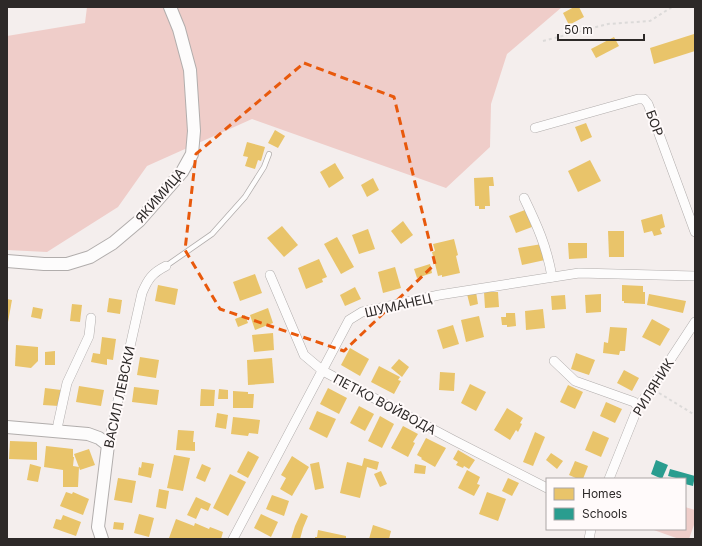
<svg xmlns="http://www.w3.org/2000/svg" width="702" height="546" font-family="Inter,sans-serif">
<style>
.green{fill:#efcdc9}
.homes{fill:#e9c46a}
.schools{fill:#2a9d8f}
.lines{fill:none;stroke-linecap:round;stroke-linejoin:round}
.service-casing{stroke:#b1adac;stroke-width:6}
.minor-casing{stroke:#b1adac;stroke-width:10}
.tertiary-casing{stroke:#b1adac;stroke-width:14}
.path{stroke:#dcdad9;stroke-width:2;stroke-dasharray:3 3;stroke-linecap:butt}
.service{stroke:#fdfcfc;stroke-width:4.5}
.minor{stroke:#fdfcfc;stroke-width:9}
.tertiary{stroke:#fdfcfc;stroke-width:12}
.marked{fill:none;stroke:#e8590c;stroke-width:3;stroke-dasharray:8 5;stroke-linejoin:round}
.labels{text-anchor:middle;stroke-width:4;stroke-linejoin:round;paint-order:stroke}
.street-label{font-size:13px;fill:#2d2928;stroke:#fffafa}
</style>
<rect width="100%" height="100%" fill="#f4eeed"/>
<!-- green -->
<g class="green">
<path d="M87 7H562L507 54 491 104 490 147 446 188 252 119 147 166 118 207 47 252 7 250V36L85 23Z"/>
<path d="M685 507 695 510V522L689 539H679L651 529H685Z"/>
</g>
<!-- homes -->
<g class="homes">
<path d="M574 7H579L584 17 569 25 563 13Z"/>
<path d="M694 34 695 51 654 64 650 48Z"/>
<path d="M614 37 619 46 596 58 591 49Z"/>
<path d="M586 123 592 137 581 142 575 127Z"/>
<path d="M275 130 285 136 278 148 268 143Z"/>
<path d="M247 142 265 147 261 161 258 160 255 169 245 166 248 157 243 156Z"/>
<path d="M590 160 601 181 578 192 568 171Z"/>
<path d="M335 163 344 178 329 188 320 172Z"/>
<path d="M493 177 494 186H489L490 206H485V209H479V206H475L474 178Z"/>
<path d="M373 178 379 190 367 197 361 185Z"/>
<path d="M525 210 532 227 516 233 509 216Z"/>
<path d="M662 214 665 227 660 229 662 234 654 236 652 231 644 233 641 220Z"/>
<path d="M403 221 413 235 401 244 391 231Z"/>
<path d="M282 226 298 245 284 257 267 238Z"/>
<path d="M368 229 375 249 359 254 352 235Z"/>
<path d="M608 231H624V257H609Z"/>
<path d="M337 237 354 267 341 274 324 244Z"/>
<path d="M454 239 458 255 456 256 460 273 442 277V275L438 276 432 252 435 251 433 244Z"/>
<path d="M568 243H587V258L569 259Z"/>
<path d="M542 244 545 260 522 265 518 248Z"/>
<path d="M319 259 327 277 322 279 323 282 306 289 298 268Z"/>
<path d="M430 264 432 273 417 278 414 269Z"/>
<path d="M395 267 401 288 383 293 378 272Z"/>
<path d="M255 274 262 293 240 301 233 282Z"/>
<path d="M158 285 178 289 175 305 155 301Z"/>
<path d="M622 285 643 286V292H645V304L624 303V301H622Z"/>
<path d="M355 287 361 299 345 306 340 295Z"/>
<path d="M476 292 478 304 470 306 467 294Z"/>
<path d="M484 292H498L499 307 485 308Z"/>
<path d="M601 294V312L586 313 585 295Z"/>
<path d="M649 294 686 301 683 313 647 305Z"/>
<path d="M565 295 566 309 552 310 551 296Z"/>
<path d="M109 298 122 300 120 314 107 312Z"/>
<path d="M7 299 12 300 8 322H7Z"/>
<path d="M72 304 82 305 80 322 70 321Z"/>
<path d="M33 307 43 309 41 319 31 317Z"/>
<path d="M268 308 273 323 255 330 250 315Z"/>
<path d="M543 309 545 328 526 330 525 311Z"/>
<path d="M506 313H515L516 326 507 327V325H502L501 317H506Z"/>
<path d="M245 315 248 323 238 327 235 319Z"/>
<path d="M479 316 484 337 466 342 461 320Z"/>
<path d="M652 319 670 329 660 346 642 337Z"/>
<path d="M453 325 459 344 443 349 437 330Z"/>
<path d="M610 327 627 328 625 351H620L619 355 603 353 604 342 608 343Z"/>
<path d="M273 333 274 350 254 352 252 335Z"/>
<path d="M102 337 116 339 113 360 107 359V365L91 362 93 353 100 354Z"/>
<path d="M16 345 38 347V361L31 368 15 366Z"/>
<path d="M350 348 369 359 360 376 341 365Z"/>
<path d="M55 351V365H45V352Z"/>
<path d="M576 353 595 360 589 375 571 369Z"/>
<path d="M140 357 159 360 156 378 137 375Z"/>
<path d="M272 358 274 383 248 385 247 360Z"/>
<path d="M399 359 409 367 402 377 391 368Z"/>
<path d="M379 366 400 377 398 380 401 381 394 394 371 382Z"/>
<path d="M624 370 639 378 632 391 617 383Z"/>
<path d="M440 372 455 373 454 391 439 390Z"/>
<path d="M470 384 486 392 476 411 461 403Z"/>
<path d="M568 385 583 392 575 409 560 402Z"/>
<path d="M79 386 104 390 101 406 76 402Z"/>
<path d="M134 387 159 390 157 405 132 402Z"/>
<path d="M45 388 61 390 59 406 43 405Z"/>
<path d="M328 388 347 398 339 414 320 404Z"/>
<path d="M201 389 215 390 214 406H200Z"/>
<path d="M219 389 228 390V399H218Z"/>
<path d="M233 391 248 392V394H254L253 408H233Z"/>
<path d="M606 402 622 409 615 423 600 416Z"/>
<path d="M359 406 374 414 365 431 350 423Z"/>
<path d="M507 408 523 418 520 423 522 424 518 432 516 430 510 440 494 430Z"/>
<path d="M317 411 336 419 327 438 309 429Z"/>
<path d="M217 413 228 415 226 429 215 427Z"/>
<path d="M380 416 394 424 382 448 368 441Z"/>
<path d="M233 417 260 420 258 434 249 433 248 436 231 434Z"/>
<path d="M403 426 418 434 413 442 415 443 408 457 391 448Z"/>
<path d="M178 430 194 431 193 442H195V451L176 450Z"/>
<path d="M593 431 609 438 601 457 585 450Z"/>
<path d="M535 432 545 437 533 466 523 462Z"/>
<path d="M426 438 446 448 435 467 421 459 422 458 417 455Z"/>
<path d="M10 441 37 442V460L9 459Z"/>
<path d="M46 446 73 449V457H74L73 466 79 467 78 487H63V470L44 467Z"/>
<path d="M89 449 95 465 80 470 74 454Z"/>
<path d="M458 450 475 460 469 469 464 466 463 468 456 465 458 462 453 459Z"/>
<path d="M248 451 259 457 248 478 237 472Z"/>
<path d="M551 453 563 461 557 469 546 460Z"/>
<path d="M174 455 190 458 183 491 167 488Z"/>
<path d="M292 456 309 467 292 496 280 489 286 478 281 475Z"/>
<path d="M364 458 379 462 377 470 367 467 360 498 340 493 347 462 362 466Z"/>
<path d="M575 461 588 466 583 479H578L569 475Z"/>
<path d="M142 462 154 464 151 478 138 475 139 467 141 468Z"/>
<path d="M319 462 324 488 315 490 310 464Z"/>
<path d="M30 464 41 467 38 482 27 480Z"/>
<path d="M202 464 211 468 205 482 196 478Z"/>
<path d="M415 464 426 466 425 474 414 473Z"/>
<path d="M467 470 480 477 477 484 480 485 474 496 458 488Z"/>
<path d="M381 471 387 484 380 487 374 474Z"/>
<path d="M230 474 246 482 228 516 213 508Z"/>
<path d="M118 478 136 481 132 503 114 500Z"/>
<path d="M508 478 519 483 512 496 502 491Z"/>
<path d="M159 489 169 491 166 509 156 507Z"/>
<path d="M66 492 72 494 73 492 89 499 83 515 60 506Z"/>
<path d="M487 492 506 499 498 521 479 514Z"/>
<path d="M272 495 289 501 284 516 266 509Z"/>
<path d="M196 497 211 504 208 511 201 508 196 519 187 515Z"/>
<path d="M301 513 308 516 303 528 300 539H291L295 526Z"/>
<path d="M139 514 154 518 149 537 134 533Z"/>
<path d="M261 514 278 522 271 537 254 528Z"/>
<path d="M63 515 81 522 76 536 53 528 56 519 61 520Z"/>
<path d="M176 519 194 526 195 523 209 529 210 527 223 532 221 539H172L169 538Z"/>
<path d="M114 522 124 523 123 530 113 529Z"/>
<path d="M373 525 391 531 389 539H369Z"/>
<path d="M318 530 346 536V539H315V537H317Z"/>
</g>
<!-- schools -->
<g class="schools">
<path d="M656 460 668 465 662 479 651 474Z"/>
<path d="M670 469 695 476 693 486 685 484V479H680L668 476Z"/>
</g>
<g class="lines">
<defs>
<path id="service" d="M166 266 212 234 245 197 264 167 269 154"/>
<g id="minor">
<path d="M535 128 638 99H644L648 104 695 232"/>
<path d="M524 198C537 225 547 247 552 277"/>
<path d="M270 275 304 355 323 371 453 440 547 488"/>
<path d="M554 361 575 381 634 402 638 407"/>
<path d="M57 432 58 424 67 383 89 336 91 318"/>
<path d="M108 445 142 293C148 279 152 273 166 266"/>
<path d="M609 479 638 407 651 389 695 322"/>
<path d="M233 539 349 320 362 312 439 295 579 273 695 276"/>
<path d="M589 539 591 529"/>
</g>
<g id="tertiary">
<path d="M7 261 44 264H67L90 257 113 243 139 221 182 172 192 154 194 131 190 70 179 29 170 7"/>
<path d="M7 427 88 434 99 438 108 445 98 527 102 539"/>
</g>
</defs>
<!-- service casing -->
<use href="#service" class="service-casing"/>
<!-- minor casing -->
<use href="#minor" class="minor-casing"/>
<!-- tertiary casing -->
<use href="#tertiary" class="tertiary-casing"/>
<!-- path -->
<g class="path">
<path d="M543 41 608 24 650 21 672 7"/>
<path d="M659 393 695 415"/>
</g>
<!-- service -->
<use href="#service" class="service"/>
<!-- minor -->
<use href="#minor" class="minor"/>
<!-- tertiary -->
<use href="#tertiary" class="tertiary"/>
</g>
<!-- marked area -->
<path class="marked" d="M304 63 394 97 435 264 344 351 220 309 185 250 196 154Z"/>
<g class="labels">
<!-- street labels -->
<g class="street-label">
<text transform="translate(655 123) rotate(70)" y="5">БОР</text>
<text transform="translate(160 195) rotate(-49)" y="5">ЯКИМИЦА</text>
<text transform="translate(398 305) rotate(-13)" y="5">ШУМАНЕЦ</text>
<text transform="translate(653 387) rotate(-58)" y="5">РИЛЯНИК</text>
<text transform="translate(119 397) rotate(-78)" y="5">ВАСИЛ ЛЕВСКИ</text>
<text transform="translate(385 404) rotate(28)" y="5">ПЕТКО ВОЙВОДА</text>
</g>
</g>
<!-- border -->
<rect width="702" height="546" fill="none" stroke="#2d2928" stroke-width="16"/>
<!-- legend -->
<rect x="546" y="478" width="140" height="52" fill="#fffafa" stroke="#aba6a6"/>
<rect x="554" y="488" width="20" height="12" fill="#e9c46a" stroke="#aba6a6"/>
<text x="582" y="498" font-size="12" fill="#2d2928">Homes</text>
<rect x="554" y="508" width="20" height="12" fill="#2a9d8f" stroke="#aba6a6"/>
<text x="582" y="518" font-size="12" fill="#2d2928">Schools</text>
<!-- scale -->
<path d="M558 34v6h86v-6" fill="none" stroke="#2d2928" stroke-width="2"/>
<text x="564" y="34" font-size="12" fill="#2d2928" stroke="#fffafa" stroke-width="3" paint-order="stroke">50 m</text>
</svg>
